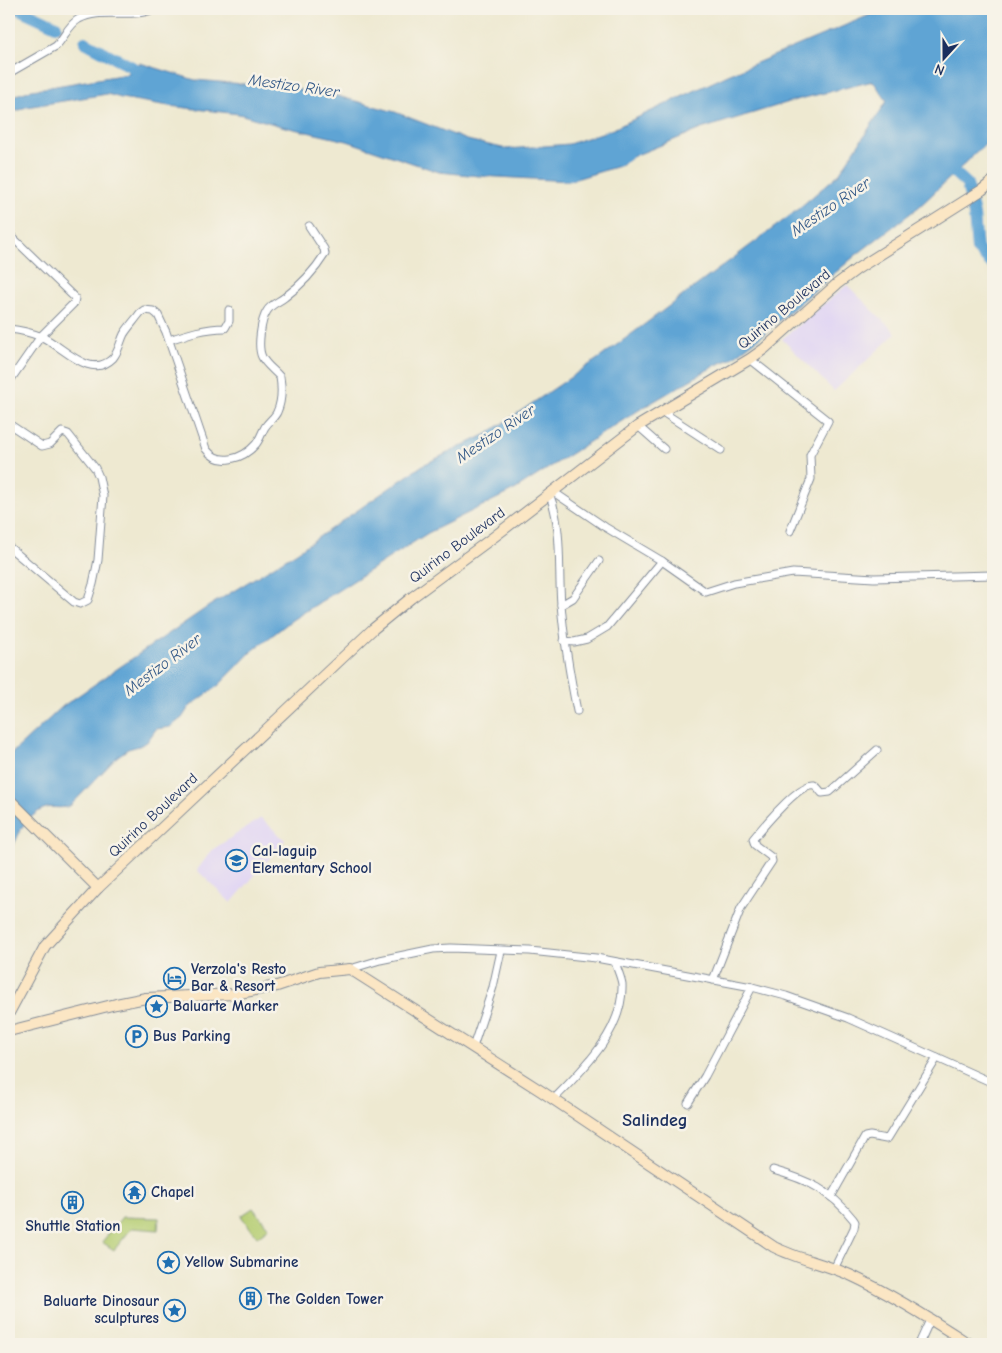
<svg xmlns="http://www.w3.org/2000/svg" width="1002" height="1353" font-family="'Comic Neue',sans-serif">
<style>
.built{fill:#e0d4f4}
.green{fill:#b5cd72;stroke:#687e68}
.water{fill:#5ea4d4;stroke:#3c6a99}
.lines{fill:none;stroke-linecap:round;stroke-linejoin:round}
.river{stroke:#5ea4d4;stroke-width:12}
.street-casing{stroke:#848c98;stroke-width:9}
.secondary-casing{stroke:#848c98;stroke-width:12}
.street{stroke:#fff;stroke-width:7}
.secondary{stroke:#fbe6c4;stroke-width:10}
.labels{text-anchor:middle;stroke-width:5;stroke-linejoin:round;paint-order:stroke}
.street-label{font-size:15px;fill:#1b2f5e;stroke:#f7f3e8}
.poi-label{font-size:15px;font-weight:bold;fill:#1b2f5e;stroke:#f7f3e8;text-anchor:start}
.water-label{font-size:16px;font-style:italic;fill:#325887;stroke:#f7f3e8}
.quarter-label{font-size:18px;font-weight:bold;fill:#1b2f5e;stroke:#f7f3e8}
</style>
<rect width="100%" height="100%" fill="#f7f3e8"/>
<filter id="ink" filterUnits="userSpaceOnUse"><feTurbulence type="fractalNoise" baseFrequency=".02" numOctaves="2"/><feDisplacementMap in="SourceGraphic" scale="10" xChannelSelector="R" yChannelSelector="G"/><feConvolveMatrix kernelMatrix="1 2 1 2 8 2 1 2 1" color-interpolation-filters="sRGB"/></filter>
<filter id="wash" filterUnits="userSpaceOnUse"><feTurbulence type="fractalNoise" baseFrequency=".0096" numOctaves="4" result="noise"/><feDisplacementMap in="SourceGraphic" scale="20" xChannelSelector="R" yChannelSelector="G"/><feGaussianBlur stdDeviation="1.12" result="paint"/><feColorMatrix in="noise" values="0 0 0 0 0 0 0 0 0 0 0 0 0 0 0 0 0 1.4 0 .05"/><feComposite in="paint" operator="in"/></filter>
<g filter="url(#wash)">
<rect width="100%" height="100%" fill="#eee9d1"/>
<!-- built -->
<g class="built">
<path d="M847 285 896 333 834 391 782 339Z"/>
<path d="M261 818 285 840 231 903 197 870 212 850Z"/>
</g>
<!-- green -->
<g class="green">
<path d="M253 1208 269 1228 257 1237 241 1216Z"/>
<path d="M122 1217 159 1218 158 1230 132 1228 114 1250 102 1242Z"/>
</g>
<!-- water -->
<path class="water" d="M884 9H993V137L920 206 856 255 759 338 731 359 716 365 639 410 516 489 428 533 292 620 251 652 219 685 189 707 182 718 170 727 156 729 147 742 139 746 128 749 118 756 71 805C59 811 52 804 41 810 35 813 24 823 21 829 17 837 16 844 9 849V756L63 706 209 606 297 552 423 465 487 434 602 356 791 215 839 174 887 101 873 81 796 100 701 129 634 156 619 166 569 181 479 176 439 172 347 141 285 127 239 114 169 106 121 98 107 94 26 107 9 114V97L32 90 127 74 140 63 195 80 280 87 334 95 395 112 467 140 507 149 569 144 613 129 728 75Z"/>
<g class="lines">
<!-- river -->
<g class="river">
<path d="M19 9 56 26"/>
<path d="M85 42 149 76"/>
<path d="M942 161 967 184 974 215 977 249 993 265"/>
</g>
</g>
</g>
<g filter="url(#ink)">
<g class="lines">
<defs>
<g id="street">
<path d="M9 73 56 46C64 38 69 24 79 19 100 7 130 19 154 9"/>
<path d="M9 234 75 298 74 303 41 336 9 382"/>
<path d="M9 329C19 330 32 333 42 337 63 346 90 381 113 358 119 351 120 342 124 334 129 326 135 320 140 313L144 310 153 311 158 315 166 332 206 449C219 467 243 459 256 444 260 439 262 432 265 427 269 421 275 417 277 412 282 401 282 389 280 377 274 370 266 365 262 357 257 347 261 320 267 311 271 304 279 302 285 297 300 286 315 270 325 254L324 249 309 226"/>
<path d="M169 340C187 334 205 328 225 328L229 321V310"/>
<path d="M750 359 828 421 810 455 811 479 790 531"/>
<path d="M661 411 721 450"/>
<path d="M9 424 42 446 50 444 62 432 68 434 95 468 99 477 103 496 98 560 93 584 88 600 80 604 74 602 9 547"/>
<path d="M638 426 664 449"/>
<path d="M552 491 605 527 662 561 706 592 734 583 793 573 874 578 993 575"/>
<path d="M549 493C563 528 558 567 561 604 564 640 570 676 577 711"/>
<path d="M561 605 573 598 599 561"/>
<path d="M564 641 574 642 587 639 607 627 662 561"/>
<path d="M350 969 380 960 433 949 451 948 530 951 596 958 752 987 786 996 848 1018 993 1083"/>
<path d="M713 980 741 908 772 861 771 857 755 845 753 839C762 828 800 782 814 785 817 786 820 791 822 793L830 792 877 750"/>
<path d="M473 1047 493 987 501 951"/>
<path d="M553 1100C583 1069 624 1031 622 984 621 977 617 969 615 962"/>
<path d="M688 1103 705 1076 752 987"/>
<path d="M773 1170C808 1180 830 1190 853 1219L855 1222 854 1228 834 1269"/>
<path d="M831 1197 865 1137 870 1136 886 1139 888 1138 937 1058"/>
<path d="M919 1344 930 1320"/>
</g>
<g id="secondary">
<path d="M9 799 98 888"/>
<path d="M9 1013 45 946 98 888 373 629 411 598 495 536 638 426 750 359 764 349 837 284 857 269 982 190 993 181"/>
<path d="M9 1031 116 1004 146 998 234 994 277 986 319 972 350 969 541 1091 774 1247C798 1259 825 1264 850 1275 891 1294 931 1319 969 1344"/>
</g>
</defs>
<!-- street casing -->
<use href="#street" class="street-casing"/>
<!-- secondary casing -->
<use href="#secondary" class="secondary-casing"/>
<!-- street -->
<use href="#street" class="street"/>
<!-- secondary -->
<use href="#secondary" class="secondary"/>
</g>
</g>
<!-- icons -->
<defs>
<symbol id="school-ring" viewBox="-11 -11 22 22"><circle r="9.5" fill="#f7f3e8" stroke="#1f6fb2" stroke-width="1.5"/><path d="M0-5L7-2L0 1L-7-2ZM-4 1L0 2.5L4 1V4Q0 6-4 4Z" fill="#1f6fb2"/></symbol>
<symbol id="hotel-ring" viewBox="-11 -11 22 22"><circle r="9.5" fill="#f7f3e8" stroke="#1f6fb2" stroke-width="1.5"/><path d="M-6-4.5h1.5V1H6V5H4.5V3h-9V5H-6ZM-4 0a1.8 1.8 0 1 1 3.6 0ZM.5 0V-2.5h3Q6-2.5 6 0Z" fill="#1f6fb2"/></symbol>
<symbol id="sight-ring" viewBox="-11 -11 22 22"><circle r="9.5" fill="#f7f3e8" stroke="#1f6fb2" stroke-width="1.5"/><path d="M0-6L1.8-2.2L6-1.7L2.9 1.2L3.7 5.4L0 3.3L-3.7 5.4L-2.9 1.2L-6-1.7L-1.8-2.2Z" fill="#1f6fb2"/></symbol>
<symbol id="parking-ring" viewBox="-11 -11 22 22"><circle r="9.5" fill="#f7f3e8" stroke="#1f6fb2" stroke-width="1.5"/><path d="M-3.5-5.5H1a3.5 3.5 0 0 1 0 7H-1V5.5H-3.5ZM-1-3.4V-.6H.8a1.4 1.4 0 0 0 0-2.8Z" fill="#1f6fb2"/></symbol>
<symbol id="temple-ring" viewBox="-11 -11 22 22"><circle r="9.5" fill="#f7f3e8" stroke="#1f6fb2" stroke-width="1.5"/><path d="M0-6L5-2H3V0L6.5 2.5H4V6H1.5V3h-3V6H-4V2.5H-6.5L-3 0V-2H-5Z" fill="#1f6fb2"/></symbol>
<symbol id="building-ring" viewBox="-11 -11 22 22"><circle r="9.5" fill="#f7f3e8" stroke="#1f6fb2" stroke-width="1.5"/><path d="M-4-6H4V6H1V3H-1V6H-4ZM-2.5-4.3h1.7v1.8h-1.7ZM.8-4.3h1.7v1.8H.8ZM-2.5-1h1.7V.8h-1.7ZM.8-1h1.7V.8H.8Z" fill="#1f6fb2"/></symbol>
</defs>
<g fill-rule="evenodd">
<use href="#school-ring" x="224" y="848" width="25" height="25"/>
<use href="#hotel-ring" x="162" y="966" width="25" height="25"/>
<use href="#sight-ring" x="144" y="994" width="25" height="25"/>
<use href="#parking-ring" x="124" y="1024" width="25" height="25"/>
<use href="#temple-ring" x="122" y="1180" width="25" height="25"/>
<use href="#building-ring" x="60" y="1190" width="25" height="25"/>
<use href="#sight-ring" x="156" y="1250" width="25" height="25"/>
<use href="#building-ring" x="238" y="1286" width="25" height="25"/>
<use href="#sight-ring" x="162" y="1298" width="25" height="25"/>
</g>
<g class="labels">
<!-- street labels -->
<g class="street-label">
<text transform="translate(784 309) rotate(-40)" y="5">Quirino Boulevard</text>
<text transform="translate(457 545) rotate(-37)" y="5">Quirino Boulevard</text>
<text transform="translate(153 815) rotate(-43)" y="5">Quirino Boulevard</text>
</g>
<!-- poi labels -->
<g class="poi-label">
<text x="252" y="856">Cal-laguip<tspan x="252" dy="17">Elementary School</tspan></text>
<text x="191" y="974">Verzola's Resto<tspan x="191" dy="17">Bar &amp; Resort</tspan></text>
<text x="173" y="1011">Baluarte Marker</text>
<text x="153" y="1041">Bus Parking</text>
<text x="151" y="1197">Chapel</text>
<text x="73" y="1231" text-anchor="middle">Shuttle Station</text>
<text x="185" y="1267">Yellow Submarine</text>
<text x="267" y="1304">The Golden Tower</text>
<text x="159" y="1306" text-anchor="end">Baluarte Dinosaur<tspan x="159" dy="17">sculptures</tspan></text>
</g>
<!-- water labels -->
<g class="water-label">
<text transform="translate(294 85) rotate(8)" y="6">Mestizo River</text>
<text transform="translate(830 206) rotate(-34)" y="6">Mestizo River</text>
<text transform="translate(495 433) rotate(-34)" y="6">Mestizo River</text>
<text transform="translate(162 664) rotate(-37)" y="6">Mestizo River</text>
</g>
<!-- quarter labels -->
<g class="quarter-label">
<text x="655" y="1126">Salindeg</text>
</g>
</g>
<!-- margin -->
<rect width="1002" height="1353" fill="none" stroke="#f7f3e8" stroke-width="30"/>
<!-- north arrow -->
<g transform="translate(944 58) rotate(201)" stroke="#f7f3e8" stroke-width="4" paint-order="stroke">
<path d="M0-4L9 19L0 12L-9 19Z" fill="#1b2f5e"/>
<text y="-8" font-size="14" font-weight="bold" text-anchor="middle" fill="#1b2f5e">N</text>
</g>
</svg>
